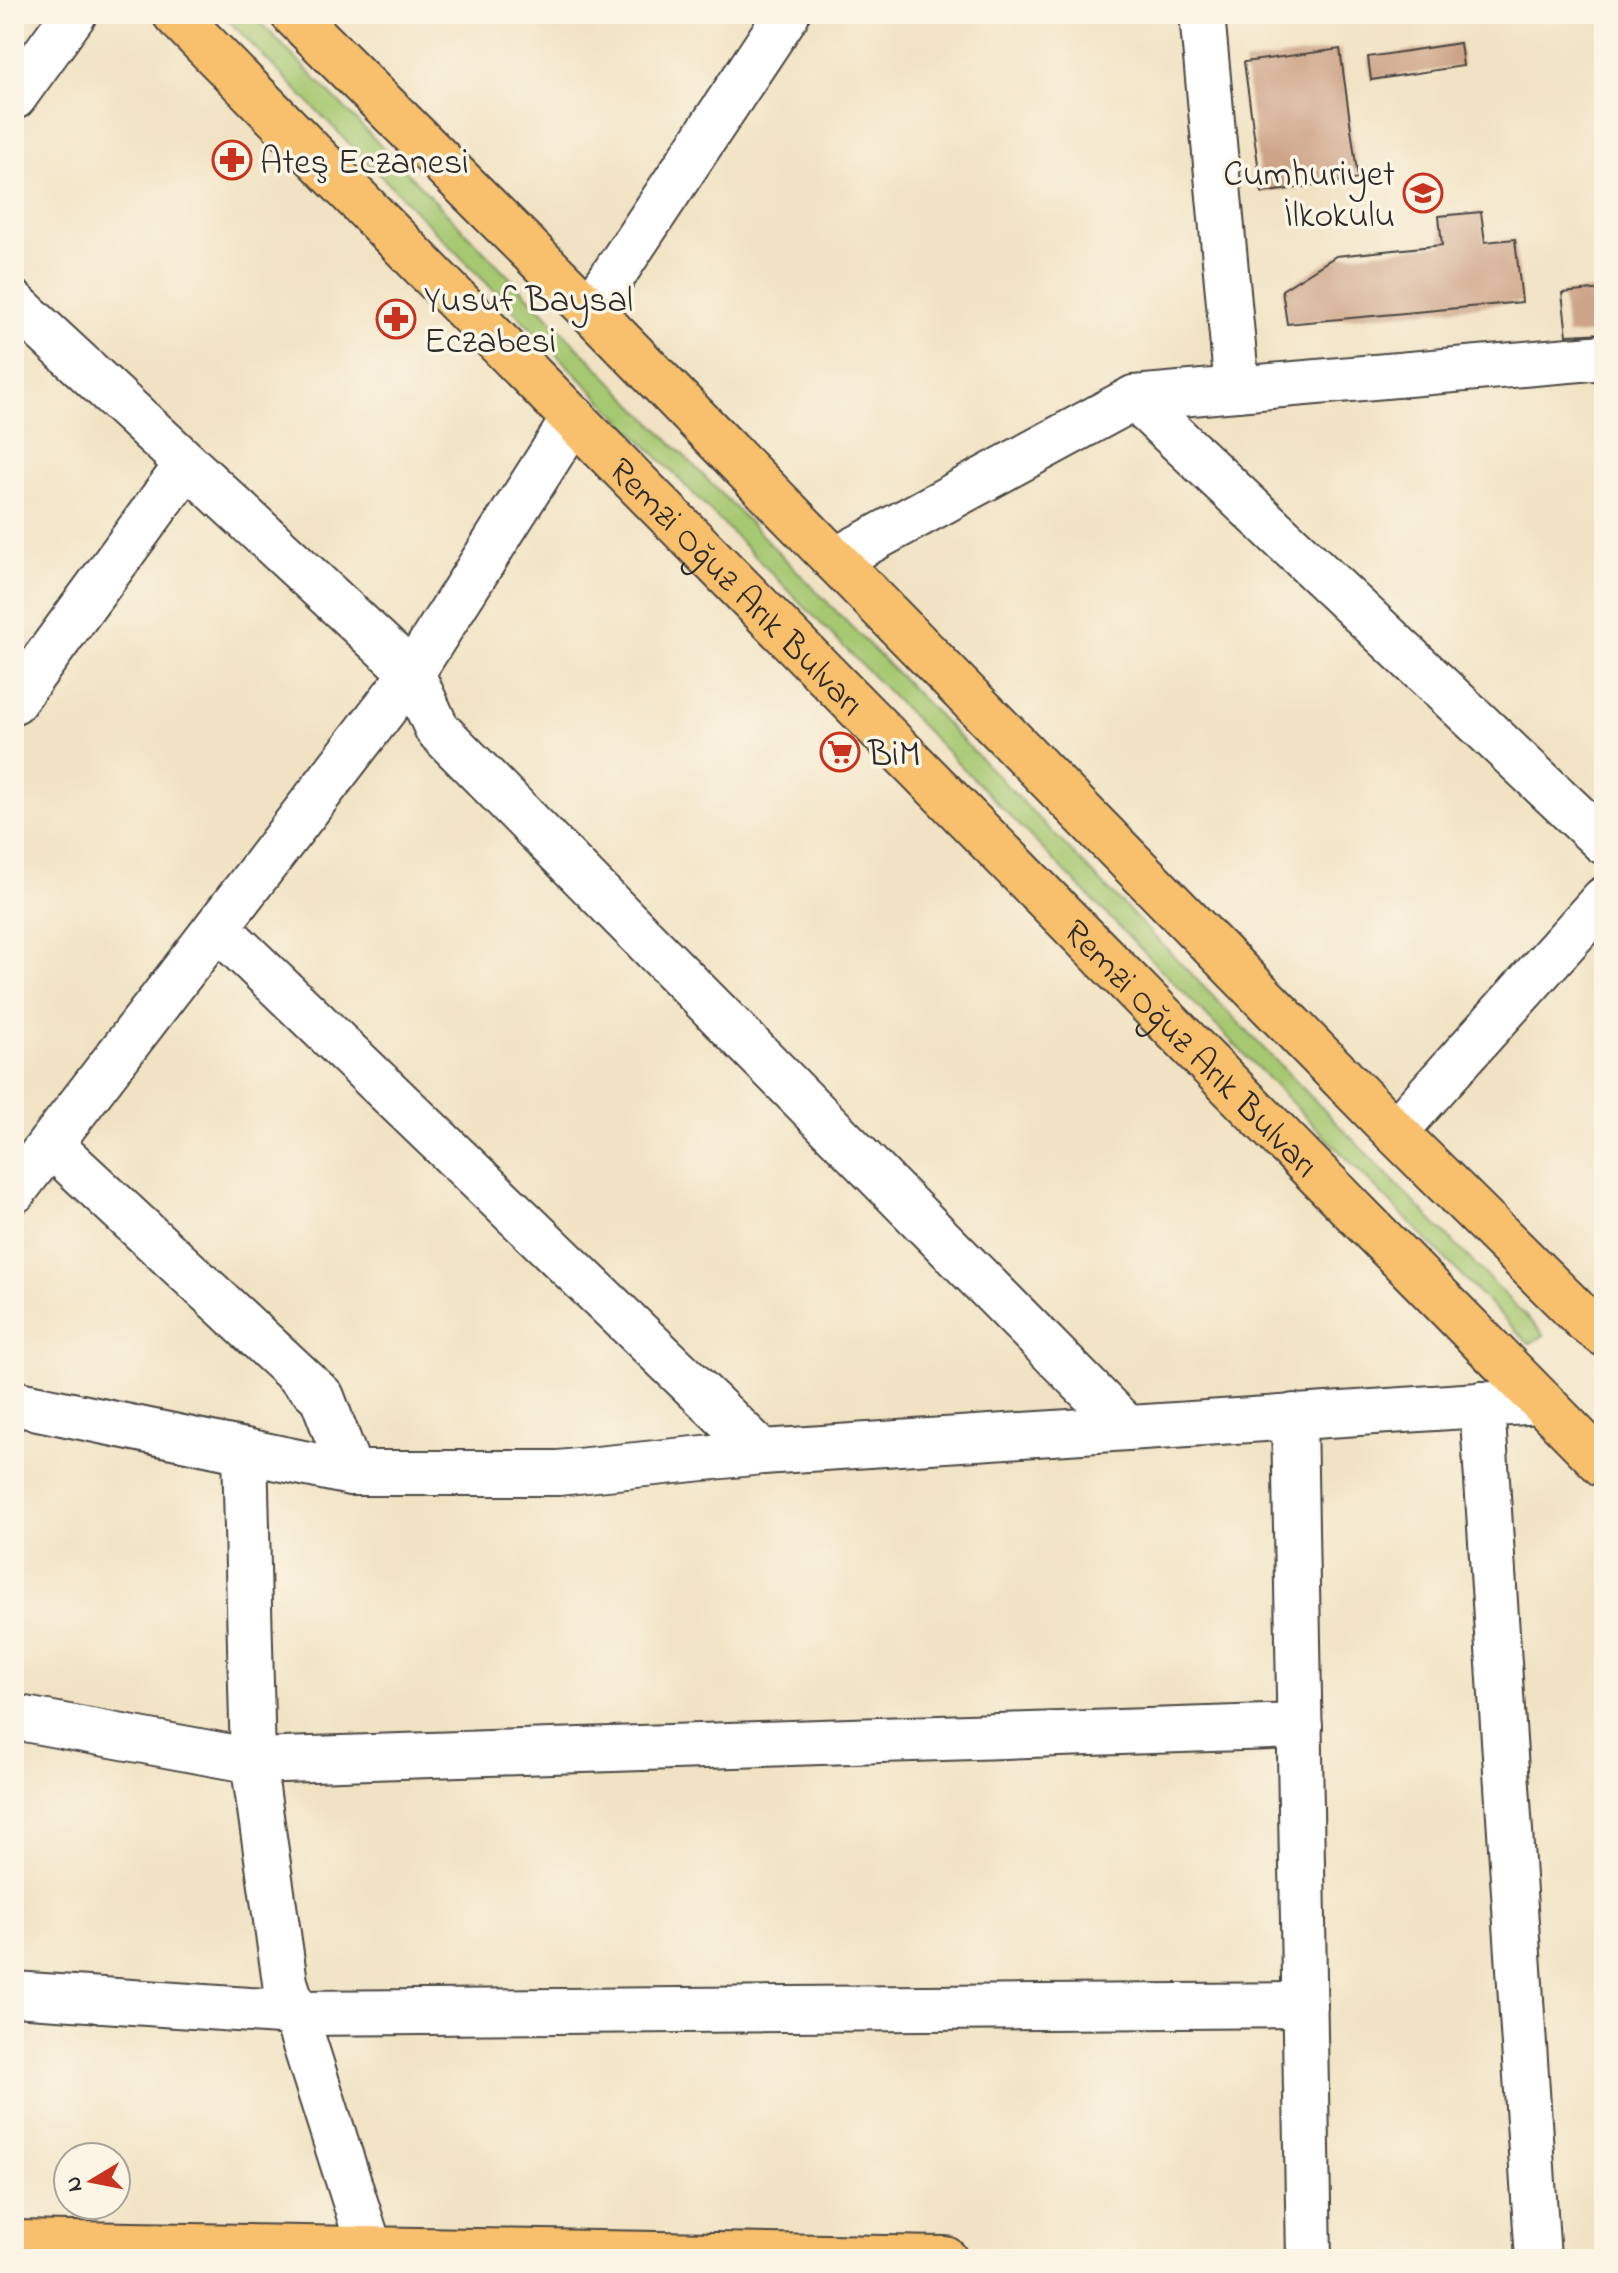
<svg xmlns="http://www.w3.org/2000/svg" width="1618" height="2273" font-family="'Indie Flower',sans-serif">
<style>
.grass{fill:#a6c871;stroke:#687a4e;stroke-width:2}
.building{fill:#cea488}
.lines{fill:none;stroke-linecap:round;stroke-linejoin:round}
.minor-casing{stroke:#494642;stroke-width:48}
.major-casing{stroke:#494642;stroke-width:48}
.highway-casing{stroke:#494642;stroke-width:48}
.minor{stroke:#fff;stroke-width:44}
.major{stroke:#f8bf6c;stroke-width:44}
.highway{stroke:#f8bf6c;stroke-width:44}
.labels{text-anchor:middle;stroke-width:7;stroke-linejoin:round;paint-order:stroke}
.poi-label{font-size:36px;fill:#2b2b2b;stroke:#fcf5e5;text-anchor:start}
.street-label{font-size:36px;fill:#2b2b2b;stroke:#fcf5e5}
</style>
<rect width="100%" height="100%" fill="#fcf5e5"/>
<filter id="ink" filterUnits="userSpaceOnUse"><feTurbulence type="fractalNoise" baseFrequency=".0125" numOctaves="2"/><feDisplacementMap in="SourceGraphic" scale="16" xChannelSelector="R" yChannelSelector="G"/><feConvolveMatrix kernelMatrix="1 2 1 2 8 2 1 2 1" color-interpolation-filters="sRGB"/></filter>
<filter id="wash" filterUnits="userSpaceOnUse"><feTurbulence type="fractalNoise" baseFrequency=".006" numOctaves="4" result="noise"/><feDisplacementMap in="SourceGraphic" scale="32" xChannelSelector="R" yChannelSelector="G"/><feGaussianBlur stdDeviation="1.8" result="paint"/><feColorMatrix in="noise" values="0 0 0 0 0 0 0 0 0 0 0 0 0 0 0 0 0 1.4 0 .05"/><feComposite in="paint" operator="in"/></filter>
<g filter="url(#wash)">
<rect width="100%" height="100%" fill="#f1e2c3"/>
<!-- grass -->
<path class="grass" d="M222 14H252L1544 1335 1529 1344Z"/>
<g id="blocks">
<!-- building -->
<g class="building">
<path d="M1460 43 1463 66 1371 80 1368 57Z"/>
<path d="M1340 49 1358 179 1262 193 1244 62Z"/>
<path d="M1481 212 1485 242 1515 239 1522 302 1287 324 1282 290 1336 256 1442 245 1439 216Z"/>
<path d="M1604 289V333L1567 335 1562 293Z"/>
</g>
</g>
</g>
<g filter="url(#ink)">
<use href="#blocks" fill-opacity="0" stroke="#494642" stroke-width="2"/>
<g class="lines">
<defs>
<g id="minor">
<path d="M1202 14 1237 389"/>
<path d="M14 97 74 14"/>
<path d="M14 303 412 673 437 729 1126 1427"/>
<path d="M590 310 787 14"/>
<path d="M1134 398 1604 842"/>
<path d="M835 560 1134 398 1604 357"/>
<path d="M14 701 186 466"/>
<path d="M217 927 762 1452"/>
<path d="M1395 1132 1604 899"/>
<path d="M50 1144 322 1397 351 1473"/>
<path d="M14 1191 412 673 574 418"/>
<path d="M14 1403 351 1473H558L762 1452 1541 1401"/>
<path d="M1482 1404 1538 2259"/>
<path d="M1294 1416 1309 2259"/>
<path d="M245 1451 253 1761 285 1982 370 2249"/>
<path d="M14 1717 253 1761 1300 1726"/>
<path d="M14 1994 295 2013 1305 2005"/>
</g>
<g id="major">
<path id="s1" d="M175 14 1604 1465"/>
<path d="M293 14 590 310 1395 1132 1585 1320 1604 1334"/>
</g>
<path id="highway" d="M14 2243 945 2259"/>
</defs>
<!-- minor casing -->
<use href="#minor" class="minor-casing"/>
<!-- major casing -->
<use href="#major" class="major-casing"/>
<!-- highway casing -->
<use href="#highway" class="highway-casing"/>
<!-- minor -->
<use href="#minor" class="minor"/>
<!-- major -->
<use href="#major" class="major"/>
<!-- highway -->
<use href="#highway" class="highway"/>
</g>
</g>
<!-- icons -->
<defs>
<symbol id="pharmacy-ring" viewBox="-11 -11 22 22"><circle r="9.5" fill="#fcf5e5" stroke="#c8321e" stroke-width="1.5"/><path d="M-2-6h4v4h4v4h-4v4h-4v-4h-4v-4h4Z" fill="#c8321e"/></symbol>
<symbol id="school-ring" viewBox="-11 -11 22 22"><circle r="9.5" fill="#fcf5e5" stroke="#c8321e" stroke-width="1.5"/><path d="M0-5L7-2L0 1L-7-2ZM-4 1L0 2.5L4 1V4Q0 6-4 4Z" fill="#c8321e"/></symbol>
<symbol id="supermarket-ring" viewBox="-11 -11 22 22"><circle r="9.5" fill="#fcf5e5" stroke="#c8321e" stroke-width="1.5"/><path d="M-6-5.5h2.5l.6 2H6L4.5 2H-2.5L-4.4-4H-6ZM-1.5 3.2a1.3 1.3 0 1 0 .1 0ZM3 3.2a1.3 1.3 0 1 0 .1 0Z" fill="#c8321e"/></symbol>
</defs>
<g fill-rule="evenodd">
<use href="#pharmacy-ring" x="210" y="138" width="44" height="44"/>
<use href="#school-ring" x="1401" y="171" width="44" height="44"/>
<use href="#pharmacy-ring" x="374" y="297" width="44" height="44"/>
<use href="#supermarket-ring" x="818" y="730" width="44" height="44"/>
</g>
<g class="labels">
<!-- poi labels -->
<g class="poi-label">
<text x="260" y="173">Ateş Eczanesi</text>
<text x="1395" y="185" text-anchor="end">Cumhuriyet<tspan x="1395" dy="41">İlkokulu</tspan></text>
<text x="424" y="311">Yusuf Baysal<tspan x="424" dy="41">Eczabesi</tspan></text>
<text x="868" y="765">BiM</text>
</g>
<!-- street labels -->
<g class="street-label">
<text dy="13" stroke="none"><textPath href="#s1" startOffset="802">Remzi Oğuz Arık Bulvarı</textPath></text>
<text dy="13" stroke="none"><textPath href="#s1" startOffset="1450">Remzi Oğuz Arık Bulvarı</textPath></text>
</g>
</g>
<!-- margin -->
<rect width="1618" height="2273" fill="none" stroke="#fcf5e5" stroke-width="48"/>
<!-- north arrow -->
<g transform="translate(92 2181) rotate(260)"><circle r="38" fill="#fcf5e5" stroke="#a8a49b" stroke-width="2"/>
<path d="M0-6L14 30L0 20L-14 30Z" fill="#c8321e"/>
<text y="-12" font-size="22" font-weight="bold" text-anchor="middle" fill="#2b2b2b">N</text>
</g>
</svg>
